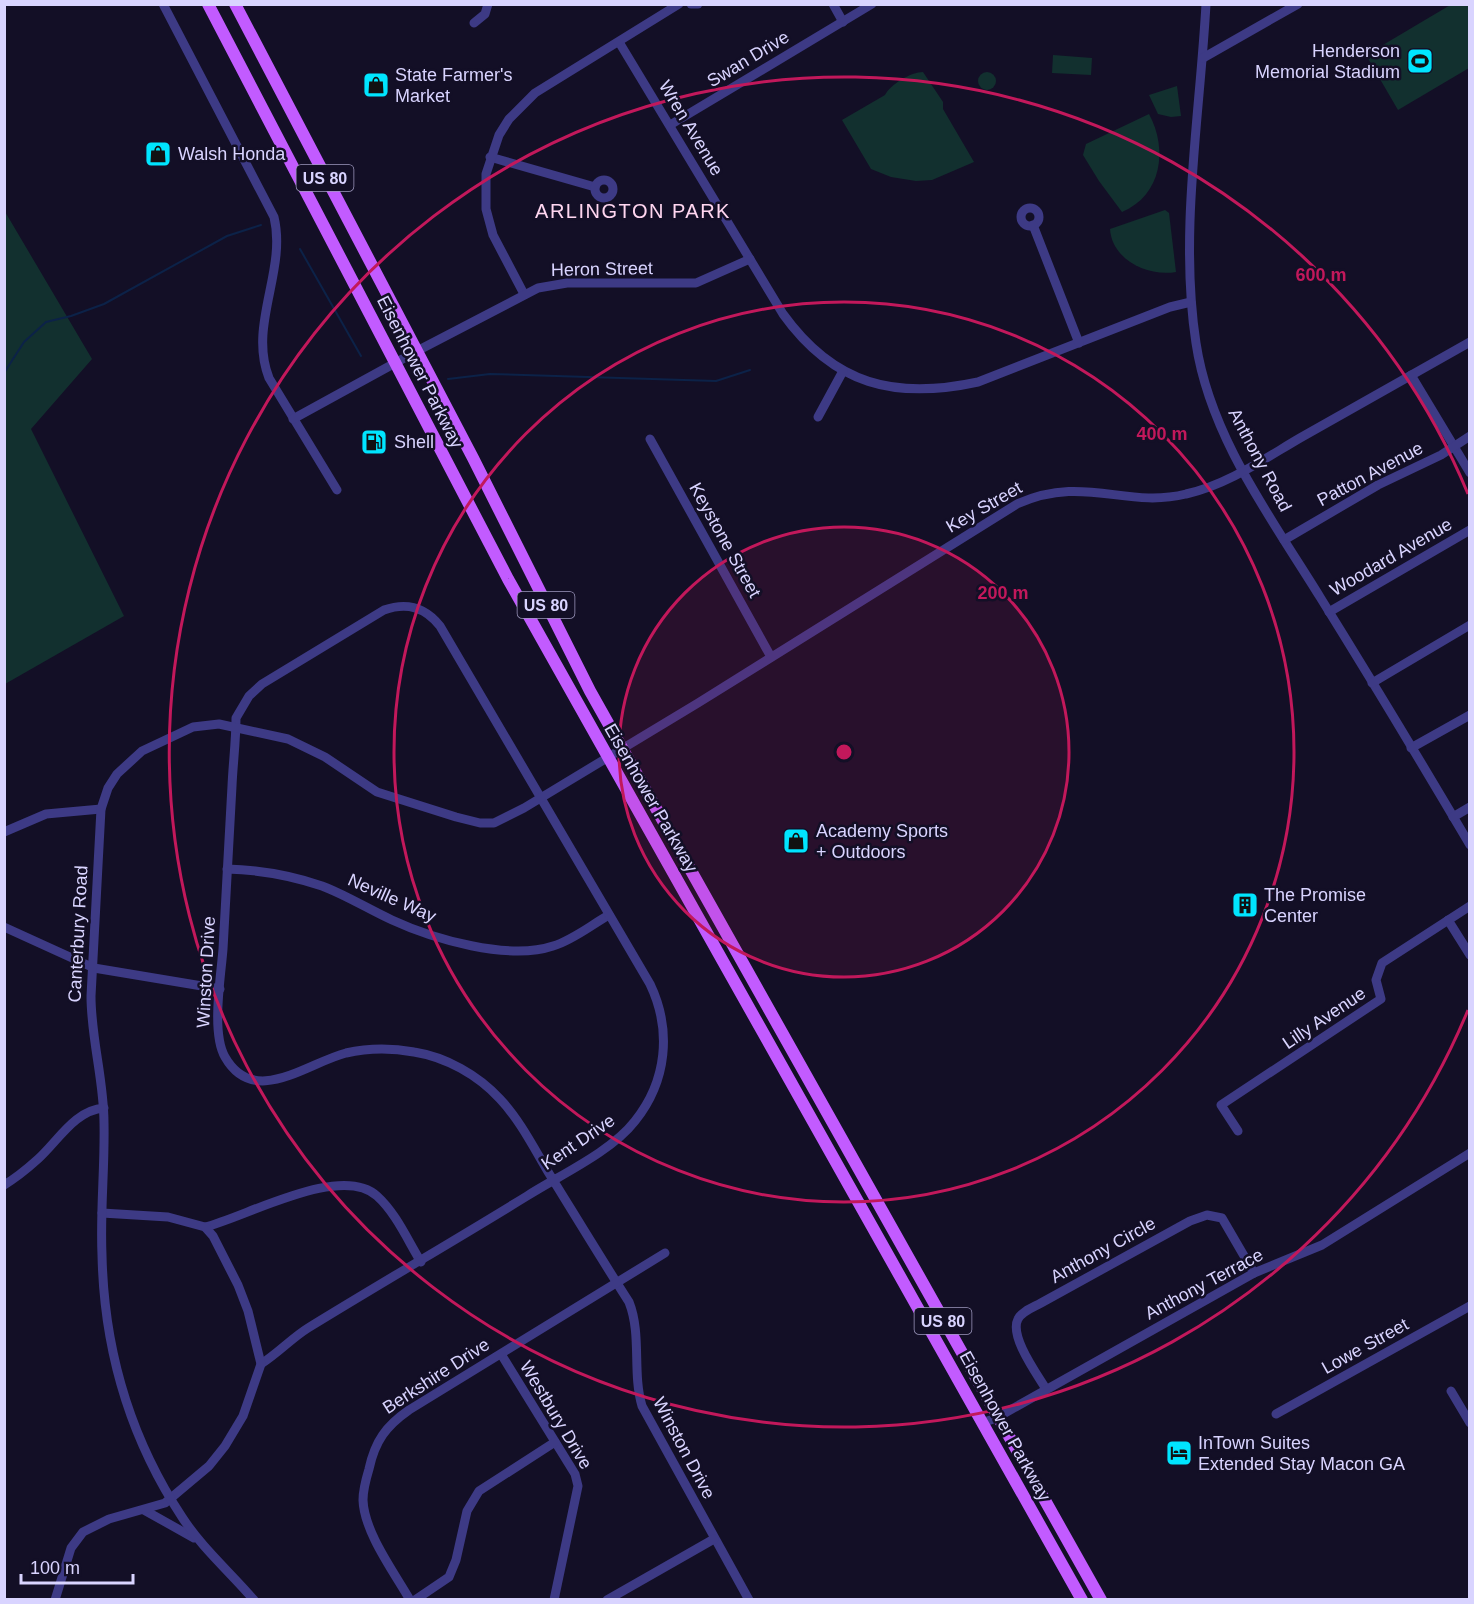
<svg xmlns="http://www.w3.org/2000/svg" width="1474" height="1604" font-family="Helvetica,sans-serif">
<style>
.green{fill:#12302f}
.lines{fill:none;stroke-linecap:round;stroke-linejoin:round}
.stream{stroke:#0c2248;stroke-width:2}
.minor{stroke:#3d3a85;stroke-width:9}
.major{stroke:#c25bff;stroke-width:12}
.ring{fill:none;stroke:#c2185b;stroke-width:3}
.labels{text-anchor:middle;stroke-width:5;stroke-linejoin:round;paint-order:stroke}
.shield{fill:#130f26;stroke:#9e99be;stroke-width:1.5}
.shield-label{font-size:16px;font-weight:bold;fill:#d9d4ff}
.poi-label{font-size:18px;fill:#d9d4ff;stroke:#130f26;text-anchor:start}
.street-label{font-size:18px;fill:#d9d4ff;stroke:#130f26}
.neighbourhood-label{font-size:20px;letter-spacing:1.5px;fill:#ffd6f0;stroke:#130f26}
.centre{fill:#c2185b;stroke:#130f26;stroke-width:3}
.ring-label{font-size:18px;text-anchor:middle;font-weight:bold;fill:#c2185b;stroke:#130f26;stroke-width:5;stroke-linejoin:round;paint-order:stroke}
</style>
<rect width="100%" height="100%" fill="#130f26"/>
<!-- green -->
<g class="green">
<path d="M1452 4 1469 5V68L1398 110 1366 55Z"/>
<path d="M1053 55 1092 58 1091 75 1052 73Z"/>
<path d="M923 72 943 102V109L974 162 932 180 916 181 891 177 871 169 842 120 885 95C891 84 911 72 923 72Z"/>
<circle cx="987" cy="81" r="9"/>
<path d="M1177 86 1181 116 1171 117 1158 114 1149 95Z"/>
<path d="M1149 114C1168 149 1162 195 1122 212L1099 181 1083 155 1086 144Z"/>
<path d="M4 210 92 359 31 429 124 616 5 684Z"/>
<path d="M1165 210 1169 213 1176 272C1148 277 1112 260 1110 229Z"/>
</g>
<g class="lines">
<!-- stream -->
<g class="stream">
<path d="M300 249 361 356"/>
<path d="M4 373 24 342 46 322 71 316 104 304 227 236 261 225"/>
<path d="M448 379 490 374 716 381 750 370"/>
</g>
<!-- minor -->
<g class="minor">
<path d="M163 4 274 217C287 271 248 325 269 378L337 490"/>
<path d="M691 4H698"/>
<path d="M833 4 843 22"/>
<path d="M1206 4C1200 115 1179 234 1196 343 1210 437 1272 519 1320 597 1371 679 1421 762 1470 845"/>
<path d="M474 23 485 14 488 4"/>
<path d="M619 42 783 314C834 385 895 400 978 382L1170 307 1191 302"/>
<path d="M1203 58 1298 4"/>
<path d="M670 125 872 4"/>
<path d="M490 157 595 187"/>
<circle cx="604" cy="189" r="9"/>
<circle cx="1030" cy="217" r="9"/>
<path d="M1033 225 1079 343"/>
<path d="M524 294 493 235 486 209V174L499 135 509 119 535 93 679 4"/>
<path d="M1411 375 1470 473"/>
<path d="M818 417 843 371"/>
<path d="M293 419 417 351 538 288 567 283H696L750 259"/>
<path d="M650 439 771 657"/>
<path d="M1284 540 1378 485 1441 455 1470 436"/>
<path d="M1329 612 1470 530"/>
<path d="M1372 683 1470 625"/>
<path d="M1411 748 1470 715"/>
<path d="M1453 817 1470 807"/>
<path d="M4 832 46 814 101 809"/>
<path d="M227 869C261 870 290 875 322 886 346 895 368 909 392 920 433 939 509 961 553 946 573 940 591 925 609 915"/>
<path d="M1448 920 1470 955"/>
<path d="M4 927 94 968 220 989"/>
<path d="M1238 1131 1221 1105 1381 999 1376 980 1382 963 1470 906"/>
<path d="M4 1185C16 1178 28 1168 38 1159 58 1141 75 1110 104 1108"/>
<path d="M205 1227C246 1217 341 1163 377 1196 396 1213 408 1241 421 1262"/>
<path d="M501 1354 575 1474 578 1486 554 1600"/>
<path d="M261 1364C278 1353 292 1338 308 1328 381 1283 454 1241 527 1196 560 1175 611 1152 635 1121 667 1081 672 1030 650 984L440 626C425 607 407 602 384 610L262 684 249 696 236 718C236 741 233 763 232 786 229 840 226 895 223 949 221 976 211 1033 225 1057 254 1108 307 1063 346 1053 368 1048 392 1048 414 1052 446 1057 478 1075 500 1099 520 1120 535 1150 550 1175 576 1217 602 1260 629 1302 642 1335 632 1372 642 1406L749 1600"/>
<path d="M1046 1389C1037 1374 1009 1336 1018 1319 1022 1311 1034 1307 1041 1303L1190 1221 1207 1215 1222 1218 1254 1273"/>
<path d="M1451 1391 1470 1423"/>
<path d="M1276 1414 1470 1306"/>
<path d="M982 1423 996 1418 1254 1273 1322 1245 1470 1153"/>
<path d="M144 1510 194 1538"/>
<path d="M55 1600 71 1548 83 1532 109 1519 165 1503 209 1466 225 1446 243 1416 261 1364 248 1311 238 1285 213 1236 205 1227 168 1217 102 1213"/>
<path d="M254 1600C230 1572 202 1548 182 1517 130 1438 104 1349 102 1255 100 1211 105 1167 104 1123 104 1080 91 1039 91 996L101 809 108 788 117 774 142 751 193 727 219 724 288 739 325 757 377 792 456 817 480 823H494L524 808 698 703 1017 504C1084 474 1125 509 1186 494 1227 485 1264 459 1300 438 1356 406 1413 374 1470 342"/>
<path d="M410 1600C394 1572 364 1532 363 1500 363 1490 366 1479 369 1469 375 1441 386 1426 409 1410L665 1253"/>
<path d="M415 1600 449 1577 456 1560 467 1511 479 1491 555 1442"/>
<path d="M607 1600 714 1539"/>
</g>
<!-- major -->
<g class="major">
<path d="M208 4 508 579 1082 1600"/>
<path d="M235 4 473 458 590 691 1101 1600"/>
</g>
</g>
<!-- distance rings -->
<circle cx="844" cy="752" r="225" fill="#c2185b" fill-opacity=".12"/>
<g class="ring">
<circle cx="844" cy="752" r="225"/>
<circle cx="844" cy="752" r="450"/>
<path d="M1468 1010A675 675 0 1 1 1468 494"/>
</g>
<!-- icons -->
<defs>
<symbol id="stadium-square" viewBox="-11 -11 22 22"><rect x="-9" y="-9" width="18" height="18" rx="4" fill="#00e5ff" stroke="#130f26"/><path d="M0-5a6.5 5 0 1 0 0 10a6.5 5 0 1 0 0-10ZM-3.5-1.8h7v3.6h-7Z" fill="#111"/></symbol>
<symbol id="shop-square" viewBox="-11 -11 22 22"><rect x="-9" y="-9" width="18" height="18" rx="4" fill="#00e5ff" stroke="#130f26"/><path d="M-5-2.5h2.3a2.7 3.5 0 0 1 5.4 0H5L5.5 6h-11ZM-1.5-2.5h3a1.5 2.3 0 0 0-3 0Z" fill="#111"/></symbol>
<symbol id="fuel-square" viewBox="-11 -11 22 22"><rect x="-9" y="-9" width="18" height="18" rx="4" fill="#00e5ff" stroke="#130f26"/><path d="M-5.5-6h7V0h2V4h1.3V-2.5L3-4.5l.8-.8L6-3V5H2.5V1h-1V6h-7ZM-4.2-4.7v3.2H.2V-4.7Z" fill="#111"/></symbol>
<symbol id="building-square" viewBox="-11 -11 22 22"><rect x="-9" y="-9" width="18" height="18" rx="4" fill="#00e5ff" stroke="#130f26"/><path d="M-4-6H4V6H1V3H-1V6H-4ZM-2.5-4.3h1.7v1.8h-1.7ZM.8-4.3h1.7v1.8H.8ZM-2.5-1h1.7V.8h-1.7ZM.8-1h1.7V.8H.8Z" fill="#111"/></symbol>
<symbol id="hotel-square" viewBox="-11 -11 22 22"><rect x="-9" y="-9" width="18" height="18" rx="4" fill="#00e5ff" stroke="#130f26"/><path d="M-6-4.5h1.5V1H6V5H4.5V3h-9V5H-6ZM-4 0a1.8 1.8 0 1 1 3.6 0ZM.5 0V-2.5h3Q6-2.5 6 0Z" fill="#111"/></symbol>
</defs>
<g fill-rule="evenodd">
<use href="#stadium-square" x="1405" y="46" width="30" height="30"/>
<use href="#shop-square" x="361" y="70" width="30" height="30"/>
<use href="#shop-square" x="143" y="139" width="30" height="30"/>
<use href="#fuel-square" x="359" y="427" width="30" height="30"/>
<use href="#shop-square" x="781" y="826" width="30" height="30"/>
<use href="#building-square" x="1230" y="890" width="30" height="30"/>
<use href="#hotel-square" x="1164" y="1438" width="30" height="30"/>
</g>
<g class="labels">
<!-- shield labels -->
<g class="shield">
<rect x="296.5" y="165" width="57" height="26" rx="4.5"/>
<rect x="517.5" y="592" width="57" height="26" rx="4.5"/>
<rect x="914.5" y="1308" width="57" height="26" rx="4.5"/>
</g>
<g class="shield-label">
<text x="325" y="184">US 80</text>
<text x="546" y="611">US 80</text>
<text x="943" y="1327">US 80</text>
</g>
<!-- poi labels -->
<g class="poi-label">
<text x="1400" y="57" text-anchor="end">Henderson<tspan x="1400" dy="21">Memorial Stadium</tspan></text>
<text x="395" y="81">State Farmer's<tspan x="395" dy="21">Market</tspan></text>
<text x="178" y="160">Walsh Honda</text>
<text x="394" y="448">Shell</text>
<text x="816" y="837">Academy Sports<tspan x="816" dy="21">+ Outdoors</tspan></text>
<text x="1264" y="901">The Promise<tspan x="1264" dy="21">Center</tspan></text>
<text x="1198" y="1449">InTown Suites<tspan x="1198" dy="21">Extended Stay Macon GA</tspan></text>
</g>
<!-- street labels -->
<g class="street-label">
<text transform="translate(748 59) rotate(-31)" y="6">Swan Drive</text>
<text transform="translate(691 128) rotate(59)" y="6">Wren Avenue</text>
<text transform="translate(602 269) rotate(-1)" y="6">Heron Street</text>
<text transform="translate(420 372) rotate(63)" y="6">Eisenhower Parkway</text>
<text transform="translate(1260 460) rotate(62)" y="6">Anthony Road</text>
<text transform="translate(1370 474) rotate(-28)" y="6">Patton Avenue</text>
<text transform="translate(984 507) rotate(-30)" y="6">Key Street</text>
<text transform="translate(725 540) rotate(61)" y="6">Keystone Street</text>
<text transform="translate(1391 557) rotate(-30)" y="6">Woodard Avenue</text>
<text transform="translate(651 798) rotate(60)" y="6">Eisenhower Parkway</text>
<text transform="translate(392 898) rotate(24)" y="6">Neville Way</text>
<text transform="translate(78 934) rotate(-87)" y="6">Canterbury Road</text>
<text transform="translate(206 972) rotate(-87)" y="6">Winston Drive</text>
<text transform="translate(1324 1018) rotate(-34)" y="6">Lilly Avenue</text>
<text transform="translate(578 1142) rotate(-34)" y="6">Kent Drive</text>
<text transform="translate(1103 1250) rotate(-29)" y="6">Anthony Circle</text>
<text transform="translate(1204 1284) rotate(-28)" y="6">Anthony Terrace</text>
<text transform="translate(1365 1346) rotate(-29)" y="6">Lowe Street</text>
<text transform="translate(436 1376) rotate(-33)" y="6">Berkshire Drive</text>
<text transform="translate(556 1415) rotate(59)" y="6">Westbury Drive</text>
<text transform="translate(1005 1426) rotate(61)" y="6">Eisenhower Parkway</text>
<text transform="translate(684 1448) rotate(62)" y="6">Winston Drive</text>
</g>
<!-- neighbourhood labels -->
<g class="neighbourhood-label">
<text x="633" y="218">ARLINGTON PARK</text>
</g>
</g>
<circle cx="844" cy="752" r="9" class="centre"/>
<g class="ring-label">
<text x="1321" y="281">600 m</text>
<text x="1162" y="440">400 m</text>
<text x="1003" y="599">200 m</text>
</g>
<!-- border -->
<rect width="1474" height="1604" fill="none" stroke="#d9d4ff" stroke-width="12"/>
<!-- scale -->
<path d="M21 1574v9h112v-9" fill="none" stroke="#d9d4ff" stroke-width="3"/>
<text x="30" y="1574" font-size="18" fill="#d9d4ff" stroke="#130f26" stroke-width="4.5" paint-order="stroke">100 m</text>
</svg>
